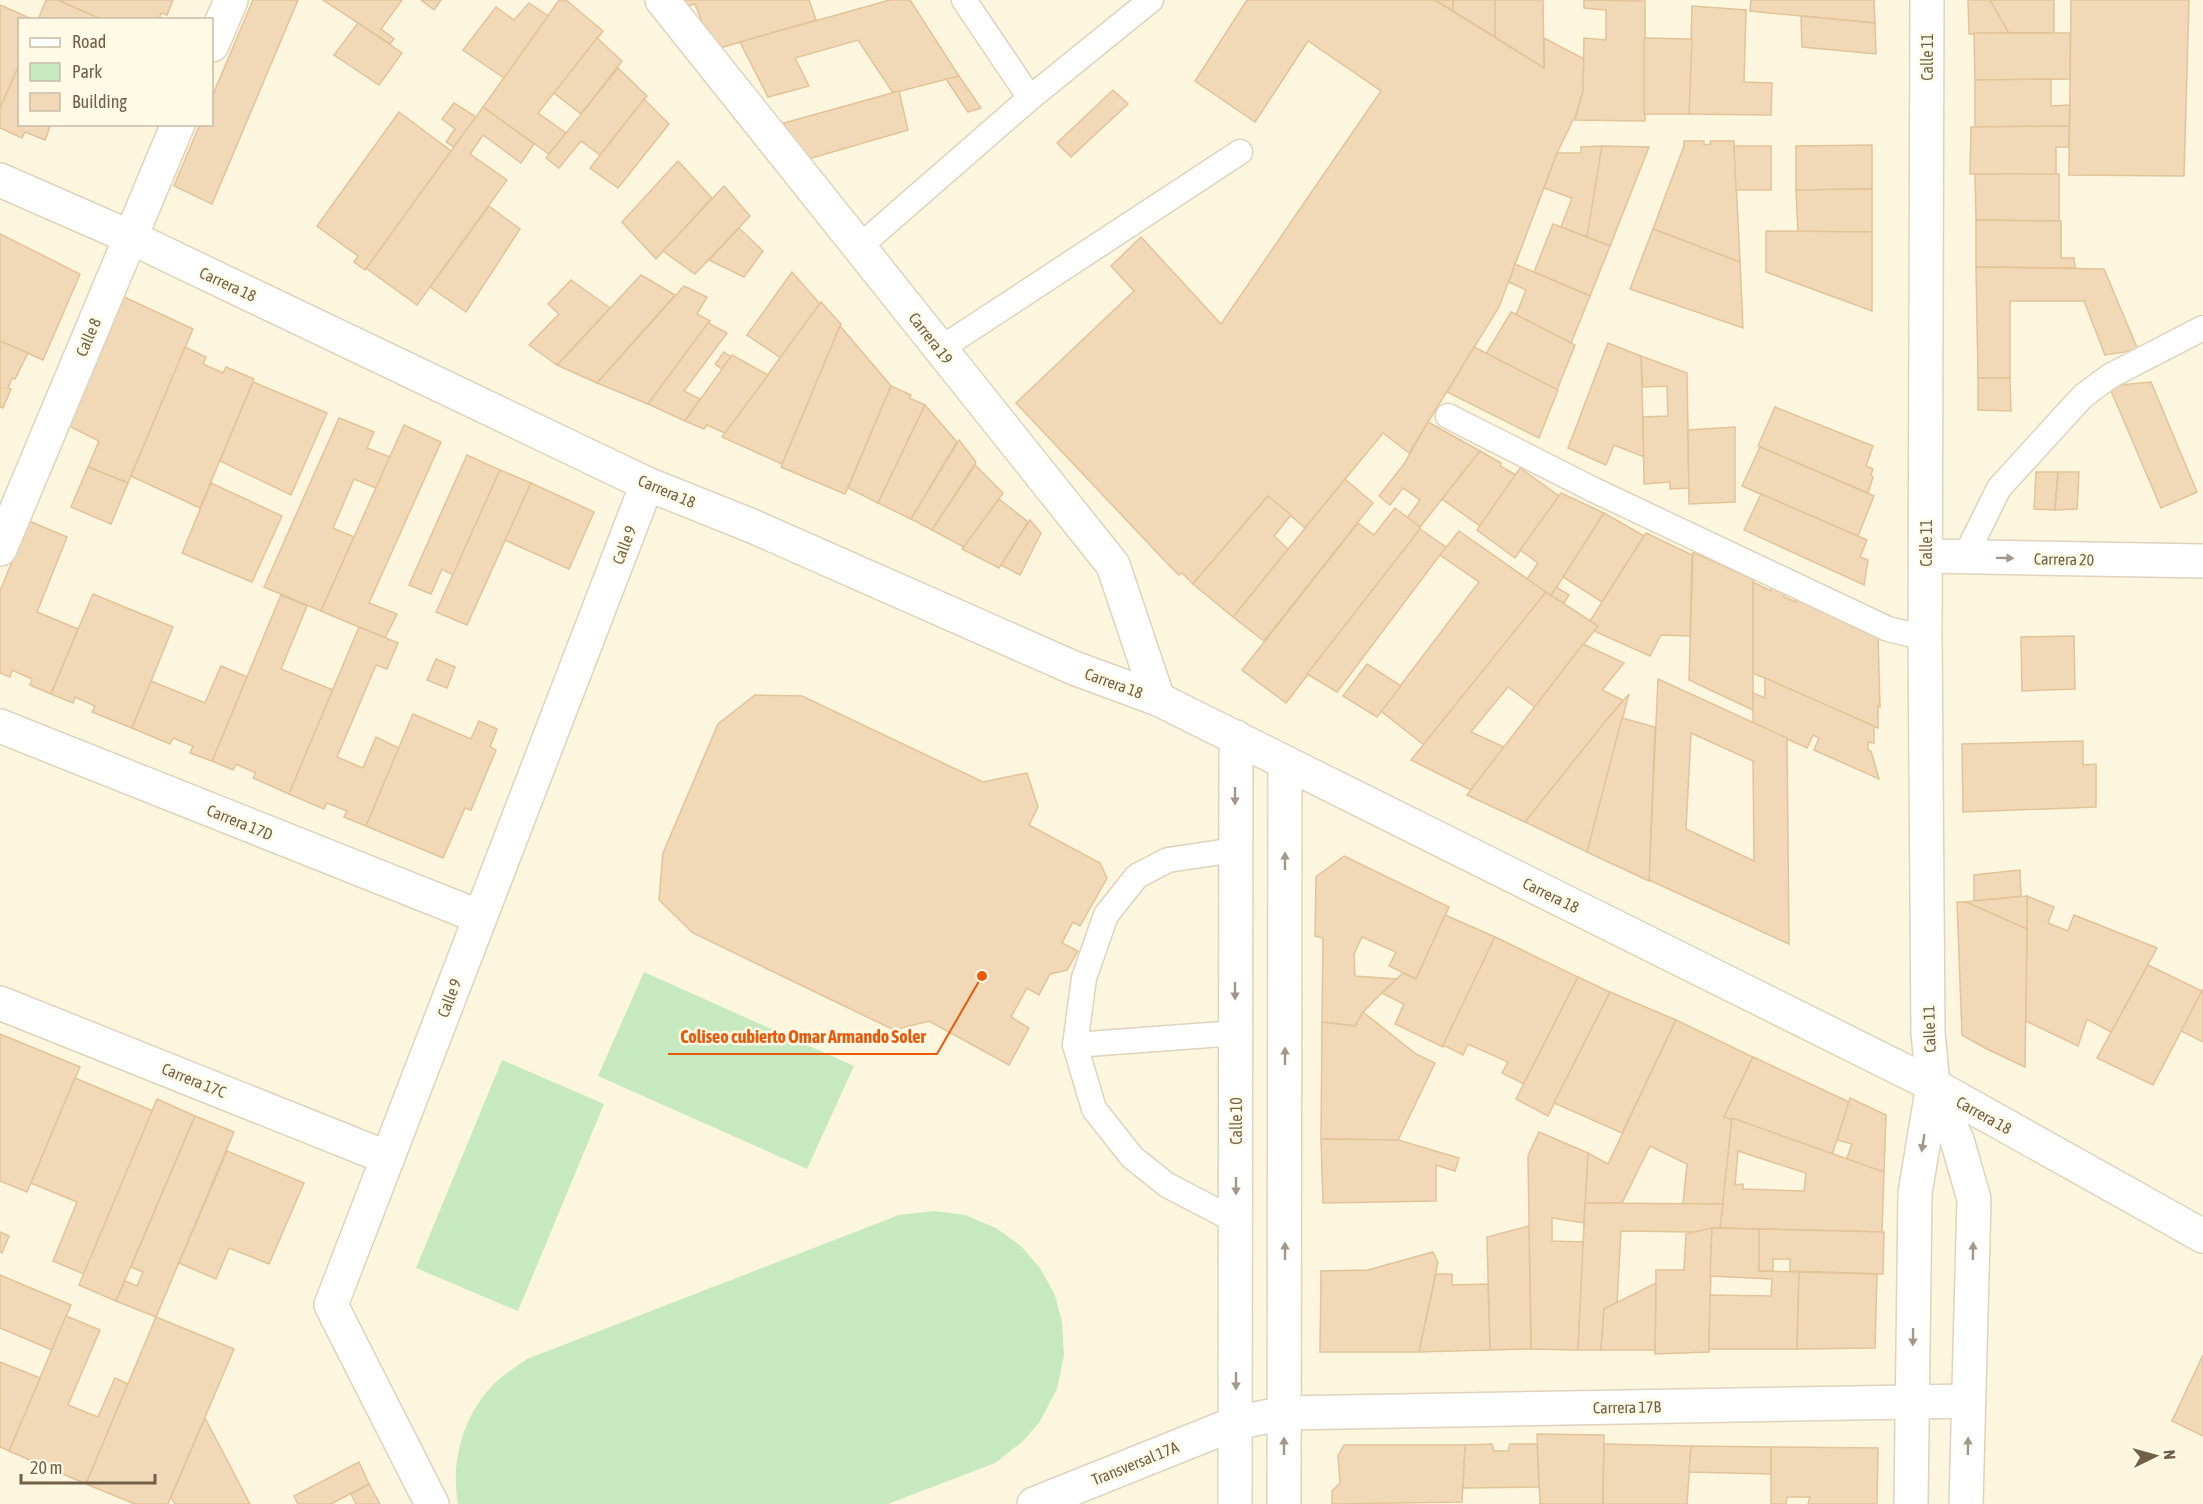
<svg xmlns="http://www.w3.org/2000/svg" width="2203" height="1504" font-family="'Asap Condensed',sans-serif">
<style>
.green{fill:#c7e9bf}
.building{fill:#f1d9b7;stroke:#e3c398;stroke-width:1.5;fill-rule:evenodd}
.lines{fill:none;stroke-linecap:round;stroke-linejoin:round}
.service-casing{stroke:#dfd3bc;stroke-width:27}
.minor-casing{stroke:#dfd3bc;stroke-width:36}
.tertiary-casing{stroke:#dfd3bc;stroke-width:36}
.service{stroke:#fff;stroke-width:24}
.minor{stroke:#fff;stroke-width:33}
.tertiary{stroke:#fff;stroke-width:33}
.oneway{fill:#a39787}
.labels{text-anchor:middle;stroke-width:5;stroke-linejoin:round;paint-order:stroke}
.street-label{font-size:16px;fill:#725f47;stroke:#fffae5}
.leader{fill:none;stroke:#e8590c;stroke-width:2}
.callout-dot{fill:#e8590c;stroke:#fffae5;stroke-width:2}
.callout-label{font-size:18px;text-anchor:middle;font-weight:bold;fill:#e8590c;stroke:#fffae5;stroke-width:5;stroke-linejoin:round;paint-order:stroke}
</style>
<rect width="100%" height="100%" fill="#fcf6df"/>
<!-- green -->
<g class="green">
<path d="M644 972 854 1066 807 1169 598 1076Z"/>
<path d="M502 1060 604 1104 518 1311 416 1268Z"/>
<path d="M935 1211 965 1215 996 1228 1021 1246 1040 1268 1055 1295 1062 1322 1064 1355 1057 1389 1039 1423 1022 1442 995 1463 888 1504H458C450 1460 464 1412 497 1381 506 1373 517 1366 527 1359L899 1215Z"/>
</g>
<!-- building -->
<g class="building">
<path d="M46 0H58L97 17 96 20H38Z"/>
<path d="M58 0H173L167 15 161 13 159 20H103Z"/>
<path d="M253 0H298L212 204 174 186 200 124H212V97Z"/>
<path d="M323 0H402L381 29 394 39 390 44Z"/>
<path d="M421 0H441L434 10Z"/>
<path d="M559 0H566L603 31 538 113 566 133 549 154 483 107Z"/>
<path d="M683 0H809L816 20 713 50 695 4 687 6Z"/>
<path d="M890 0H910L959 76 893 93 858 40 795 58 809 86 768 97 740 42Z"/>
<path d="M1247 0H1435L1544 68V38L1584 59 1583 91 1576 114 1557 153 1499 307 1409 453 1383 433 1305 528 1268 496 1193 584 1182 573 1179 575 1165 561 1016 403 1134 291 1111 266 1141 237 1221 324 1381 91 1308 41 1255 122 1195 81Z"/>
<path d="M1435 0H1453V11Z"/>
<path d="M1453 0H1495V37L1453 11Z"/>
<path d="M1495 0H1543L1544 68 1495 37Z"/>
<path d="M1584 0 1645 1V121L1575 120 1583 91 1584 38 1606 40V10L1584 8Z"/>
<path d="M1751 0H1874L1875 23 1750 11Z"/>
<path d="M1968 0H1990L2009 33 1969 34Z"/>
<path d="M1990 0H2054V33H2009Z"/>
<path d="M2071 0H2189L2184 176 2069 175Z"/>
<path d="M529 3 548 16 504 78 463 50 496 7 514 20Z"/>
<path d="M0 5 34 20H20V63L0 108Z"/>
<path d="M1692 6 1746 10 1744 82 1772 83 1771 115 1689 114Z"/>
<path d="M1801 16 1875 23 1876 54 1802 47Z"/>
<path d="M358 23 402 53 379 85 334 55Z"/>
<path d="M1974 33H2070V79L1975 80Z"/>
<path d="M597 38 622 61 581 114 554 93Z"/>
<path d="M1644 38 1692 39 1689 114H1644Z"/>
<path d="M20 63V124H51L45 140 25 132 22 138 0 128V108Z"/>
<path d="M618 68 647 96 600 155 581 141 559 168 546 158Z"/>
<path d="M959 76 981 108 968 112 946 79Z"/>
<path d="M2051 79V106L2070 105 2069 126 1975 127V80Z"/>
<path d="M1113 90 1128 104 1071 157 1057 143Z"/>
<path d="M899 91 908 130 798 162 784 123Z"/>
<path d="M644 99 669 124 618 188 590 168Z"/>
<path d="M454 103 476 117 454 147 446 142 455 129 442 119Z"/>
<path d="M483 107 534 144 521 163 483 135 470 154 507 180 417 305 366 268Z"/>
<path d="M399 112 451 151 365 270 354 262 358 256 317 226Z"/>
<path d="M2069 126V147H2056V175L1970 174 1971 127Z"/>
<path d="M1684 141H1704V145L1711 144 1710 141H1734L1740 262 1653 229 1684 146Z"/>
<path d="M1872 145V189L1796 190V146Z"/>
<path d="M1602 146 1593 205 1587 237 1561 227 1572 198 1544 188 1557 153H1581V147Z"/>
<path d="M1602 146 1649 147 1610 246 1587 237Z"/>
<path d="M1734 146H1771V190H1736Z"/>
<path d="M678 161 712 198 656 259 622 222Z"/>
<path d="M1975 174H2059V221L1976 220Z"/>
<path d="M724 186 750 216 695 274 663 251Z"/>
<path d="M1872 189V232H1798L1796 190Z"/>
<path d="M489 206 520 229 466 312 430 287Z"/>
<path d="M1976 220 2061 221V258H2074L2075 268 1976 267Z"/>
<path d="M1553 224 1610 246 1590 296 1534 272Z"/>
<path d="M739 228 763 251 744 277 709 260Z"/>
<path d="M1653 229 1740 262 1743 328 1630 289Z"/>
<path d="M1766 231 1872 232V311L1766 272Z"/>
<path d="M0 234 80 274 43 360 0 341Z"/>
<path d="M1515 264 1590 296 1571 343 1516 315 1526 290 1509 282Z"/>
<path d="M1976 267 2104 269 2138 350 2105 355 2084 301H2010V378H1978Z"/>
<path d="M792 272 820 304 781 358 747 335Z"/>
<path d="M641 275 675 295 597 383 557 365Z"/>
<path d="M571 280 610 308 557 365 529 345 559 314 548 304Z"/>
<path d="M684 286 707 297 697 314 710 321 648 404 597 383Z"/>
<path d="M124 297 193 329 128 483 88 467 99 441 69 426Z"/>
<path d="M821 302 841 324 840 326 782 464 722 437Z"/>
<path d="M1511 312 1575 345 1557 390 1486 354Z"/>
<path d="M708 323 727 333 684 391 700 399 685 421 648 404Z"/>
<path d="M840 326 891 386 845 494 781 467Z"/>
<path d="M0 341 28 353 15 379 12 378 8 388 11 389 3 408 0 407Z"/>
<path d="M1608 343 1641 356 1644 457 1614 445 1606 465 1568 448Z"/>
<path d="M185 347 206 357 203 364 223 373 226 367 254 379 200 508 131 476Z"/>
<path d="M1474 347 1558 390 1539 438 1447 392Z"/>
<path d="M724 352 731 357 722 369 715 364Z"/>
<path d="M732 355 768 375 725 433 707 425 704 429 685 421Z"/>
<path d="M1641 356 1687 373 1689 488 1670 489V482L1644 484 1643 417 1668 416 1667 386 1643 387Z"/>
<path d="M1978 378H2010L2011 411 1978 410Z"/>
<path d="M253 382 327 413 291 495 220 461Z"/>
<path d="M2151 382 2197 492 2161 508 2109 386Z"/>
<path d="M891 386 911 395 909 398 925 405 878 503 848 488Z"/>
<path d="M925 405 957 442 911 519 878 503Z"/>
<path d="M1775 407 1873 446 1866 466 1873 469 1871 475 1873 477 1868 493 1758 446Z"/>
<path d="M339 418 374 432 367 448 390 457 376 488 354 479 333 528 354 537 321 611 264 587Z"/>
<path d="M1428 422 1480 451 1420 527 1407 518 1420 500 1403 488 1390 505 1379 496 1404 464Z"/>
<path d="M404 425 441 442 369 603 397 614 385 638 321 611Z"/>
<path d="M1735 427V502L1689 504 1688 430Z"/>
<path d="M959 440 976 462 932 530 911 519Z"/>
<path d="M1760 447 1874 496 1858 536 1742 486Z"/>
<path d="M1480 451 1501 463 1500 466 1516 475 1480 526 1442 499Z"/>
<path d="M467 455 500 470 453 575 442 569 431 594 409 585Z"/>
<path d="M975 465 1003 493 964 547 932 530Z"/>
<path d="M88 467 128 483 111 524 71 507Z"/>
<path d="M1520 468 1559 496 1515 558 1477 530Z"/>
<path d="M500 470 531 483 467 625 436 612Z"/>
<path d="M2036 472H2058L2055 510 2034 509Z"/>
<path d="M2058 472H2079L2077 509 2055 510Z"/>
<path d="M1345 479 1373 503 1264 641 1233 617Z"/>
<path d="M211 483 282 516 252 582 182 553Z"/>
<path d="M531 483 594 512 569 569 505 540Z"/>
<path d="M1561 493 1604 513 1551 596 1527 579 1538 563 1520 550Z"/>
<path d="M1761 494 1867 540 1860 557 1868 560 1864 585 1744 530Z"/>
<path d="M1268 496 1291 515 1274 536 1288 549 1233 617 1193 584Z"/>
<path d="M999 499 1028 522 999 568 962 549Z"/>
<path d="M1395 508 1420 527V529L1286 703 1242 670 1358 523 1374 535Z"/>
<path d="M1604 513 1644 536 1602 602 1563 577Z"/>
<path d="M1030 520 1041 533 1020 575 1001 565Z"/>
<path d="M29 521 67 537 37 612 78 629 51 694 30 685 32 679 12 670 10 677 0 673V591Z"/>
<path d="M1420 529 1446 547 1337 692 1307 674Z"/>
<path d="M1459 531 1546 592 1424 745 1381 711 1479 582 1440 555Z"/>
<path d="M1646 533 1692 555 1690 636 1661 635 1650 656 1594 631 1598 626 1590 621Z"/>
<path d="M1693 552 1753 579V710L1689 680Z"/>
<path d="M1753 582 1771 591V585L1785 591 1784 597 1796 602V596L1878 636 1880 707 1878 705V728L1753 673Z"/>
<path d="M1556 587 1569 595 1564 603 1551 596Z"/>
<path d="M1546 592 1598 626 1535 707 1508 687 1471 732 1504 747 1471 790 1411 760Z"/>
<path d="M93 594 173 627 132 728 92 712 95 706 75 697 73 703 51 694Z"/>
<path d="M281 595 307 606 281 669 333 690 289 794 253 778 256 773 236 764 233 770 212 761Z"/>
<path d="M359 627 398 643 387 669 376 665 337 757 363 768 376 737 399 748 366 826 344 817 347 811 327 803 324 809 289 794Z"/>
<path d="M2074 636 2075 689 2022 691 2021 637Z"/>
<path d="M1583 644 1624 663 1602 690 1623 700 1525 822 1467 795Z"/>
<path d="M436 659 455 667 447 688 427 680Z"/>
<path d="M1367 664 1401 686 1377 717 1343 696Z"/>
<path d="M221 666 247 677 212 761 190 753 193 746 173 738 170 744 132 728 151 681 205 703Z"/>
<path d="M1765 678 1874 726V743L1868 742V750L1871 751 1879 779 1814 750 1819 738 1813 735 1807 748 1753 723V693L1765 698Z"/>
<path d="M1658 679 1787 738 1789 944 1649 880ZM1691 733 1753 761 1754 861 1686 829Z"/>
<path d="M1629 694 1587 852 1525 822 1604 723Z"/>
<path d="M755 695 802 696 983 782 1027 773 1038 807 1029 825 1100 863 1107 878 1080 926 1073 922 1062 943 1078 951 1067 970 1050 974 1039 995 1027 988 1011 1017 1029 1028 1009 1065 929 1021 894 1030 693 933 659 900 663 853 718 724Z"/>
<path d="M413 714 471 739 479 721 497 729 490 747 496 750 471 810 465 808 443 858 366 826Z"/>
<path d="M1622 718 1655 727 1649 881 1587 852Z"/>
<path d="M2083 741V765L2096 764V807L1963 812 1962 744Z"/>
<path d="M1344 856 1449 907 1416 979 1389 966 1396 952 1362 937 1354 954 1355 976 1396 979 1363 1012 1355 1026 1322 1022 1323 938 1315 936 1316 877Z"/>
<path d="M2020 870 2021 896 1974 901V875Z"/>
<path d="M2027 896 2054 907 2048 923 2068 931 2074 915 2157 948 2111 1032 2087 1019 2078 1046 2026 1021Z"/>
<path d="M2027 896V929L1966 902 1974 901Z"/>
<path d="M1957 902H1966L2027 929 2025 1067 1987 1049 1962 1035Z"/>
<path d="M1445 915 1495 937 1443 1047 1395 1024 1404 1004 1382 993 1403 973 1416 979Z"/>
<path d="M1495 937 1578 977 1524 1084 1502 1073 1508 1062 1468 1044 1463 1055 1443 1045Z"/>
<path d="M2148 965 2202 991 2153 1085 2097 1058Z"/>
<path d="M1578 977 1610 992 1548 1116 1516 1099Z"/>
<path d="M2203 989V1042L2181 1031Z"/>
<path d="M1610 992 1676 1020 1622 1133 1554 1103Z"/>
<path d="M1363 1012 1416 1054 1435 1063 1398 1140 1321 1139 1322 1022 1355 1026Z"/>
<path d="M1676 1020 1753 1057 1724 1117 1732 1118 1723 1204H1683L1687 1164 1650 1146 1622 1203H1585L1588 1153 1608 1164Z"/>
<path d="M0 1034 80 1067 27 1192 0 1181Z"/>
<path d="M1753 1057 1849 1102 1832 1155 1724 1117Z"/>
<path d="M75 1078 153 1111 84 1274 53 1261 77 1202 31 1183Z"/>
<path d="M1850 1098 1886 1115 1884 1172 1846 1160 1852 1144 1837 1140Z"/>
<path d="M157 1099 195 1116 116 1301 79 1285Z"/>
<path d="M195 1116 234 1132 156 1317 116 1301 125 1281 137 1286 143 1272 131 1267Z"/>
<path d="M1732 1118 1884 1172 1882 1232 1720 1228ZM1738 1151 1806 1173 1804 1191 1743 1189V1184L1735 1185Z"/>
<path d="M1539 1132 1588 1153 1584 1223 1552 1218V1241L1584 1242 1578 1350 1531 1349 1528 1156Z"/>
<path d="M1321 1139 1398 1140 1459 1158 1455 1171 1436 1165V1201L1323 1203Z"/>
<path d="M227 1151 304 1183 269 1264 229 1248 216 1279 179 1263Z"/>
<path d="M1585 1203 1723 1204 1720 1228H1712L1695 1232 1621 1231 1617 1303 1604 1309 1601 1350H1578Z"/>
<path d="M1529 1226 1531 1349 1490 1350 1487 1237Z"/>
<path d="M1712 1228 1709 1352 1655 1354 1656 1270H1684L1686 1234Z"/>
<path d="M1712 1228 1759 1229V1271L1799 1272 1797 1349H1709L1710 1295 1771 1296 1772 1279 1710 1276Z"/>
<path d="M1759 1229 1884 1232 1883 1274 1790 1271V1259H1773V1271H1759Z"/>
<path d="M0 1232 9 1236 2 1253 0 1252Z"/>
<path d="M1433 1252 1438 1262 1419 1352H1320L1321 1271 1368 1270Z"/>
<path d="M1799 1272 1877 1274 1875 1348 1797 1349Z"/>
<path d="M1436 1274H1452V1285L1488 1284 1490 1350 1419 1352Z"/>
<path d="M0 1275 71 1305 52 1350 0 1328Z"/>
<path d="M1656 1283 1655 1350H1601L1604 1309Z"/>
<path d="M66 1316 100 1330 68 1405 98 1417 115 1378 128 1384 86 1484 9 1451Z"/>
<path d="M156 1317 234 1349 168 1504H135L86 1484Z"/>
<path d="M2203 1355V1436L2172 1421Z"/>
<path d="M0 1362 40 1378 9 1451 0 1447Z"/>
<path d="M205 1418 250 1504H175L171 1497Z"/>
<path d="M1537 1434 1604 1435 1603 1504H1540Z"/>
<path d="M1492 1444 1494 1451H1508L1510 1444H1537L1539 1487 1463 1488 1465 1445Z"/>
<path d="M1604 1444 1691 1446 1687 1504H1603Z"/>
<path d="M1344 1445H1465L1462 1502 1332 1504V1491L1340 1483 1338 1456Z"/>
<path d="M1691 1446 1771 1447V1474L1689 1472Z"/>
<path d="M1771 1447 1878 1448 1877 1504H1808L1810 1497H1787L1786 1504H1771Z"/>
<path d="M359 1462 369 1484 331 1504H298L294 1496Z"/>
<path d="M369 1484 380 1504H356L351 1494Z"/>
</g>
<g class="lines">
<defs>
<g id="service">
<path d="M964 0 1030 98"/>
<path d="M859 247 1030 98 1151 0"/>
<path d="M940 349 1240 152"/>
<path d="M1448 416 1594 490 1888 629 1925 638"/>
<path d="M1965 557 1999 488 2083 396 2110 376 2203 328"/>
<path d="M1235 850 1168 860 1137 876 1106 915 1084 978 1075 1045 1094 1109 1132 1157 1167 1185 1236 1221"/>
<path d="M1075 1045 1236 1033"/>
</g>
<g id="minor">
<path d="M662 0 1113 565 1158 699"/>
<path d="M212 45 231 0"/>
<path d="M0 549 178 124"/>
<path d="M1926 556 2203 561"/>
<path d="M0 726 480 917"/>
<path d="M0 1003 388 1158"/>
<path d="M1933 1085 1957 1140 1974 1199 1966 1504"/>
<path d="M432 1504 331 1305 647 484"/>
<path d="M1034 1504 1236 1423 1284 1413 1969 1401"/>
<path d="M1235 1504 1236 737"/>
<path d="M1284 1504 1285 763"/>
<path d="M1911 1504 1915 1193 1933 1085"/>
</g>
<g id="tertiary">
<path d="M1927 0 1925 638 1928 1033 1933 1085"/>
<path d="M0 180 130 237 647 484 752 526 1074 668 1158 699 1933 1085 2203 1236"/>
</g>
</defs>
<!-- service casing -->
<use href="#service" class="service-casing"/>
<!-- minor casing -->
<use href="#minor" class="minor-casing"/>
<!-- tertiary casing -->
<use href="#tertiary" class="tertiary-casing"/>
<!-- service -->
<use href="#service" class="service"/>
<!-- minor -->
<use href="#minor" class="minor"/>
<!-- tertiary -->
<use href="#tertiary" class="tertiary"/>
</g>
<!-- one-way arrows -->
<defs><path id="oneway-solid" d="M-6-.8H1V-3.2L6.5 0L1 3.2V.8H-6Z" transform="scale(1.5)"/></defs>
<g class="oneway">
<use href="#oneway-solid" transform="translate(2005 558) rotate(1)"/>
<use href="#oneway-solid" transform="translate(1235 796) rotate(90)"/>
<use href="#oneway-solid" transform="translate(1285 861) rotate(-90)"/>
<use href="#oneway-solid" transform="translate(1235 991) rotate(90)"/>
<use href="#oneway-solid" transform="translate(1285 1056) rotate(-90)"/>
<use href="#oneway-solid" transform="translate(1923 1143) rotate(99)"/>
<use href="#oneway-solid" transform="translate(1236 1186) rotate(90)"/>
<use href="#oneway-solid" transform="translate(1285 1251) rotate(-90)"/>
<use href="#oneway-solid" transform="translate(1973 1251) rotate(-89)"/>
<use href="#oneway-solid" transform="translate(1913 1337) rotate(91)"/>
<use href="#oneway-solid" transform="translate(1236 1381) rotate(90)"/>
<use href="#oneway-solid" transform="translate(1284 1446) rotate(-90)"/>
<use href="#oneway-solid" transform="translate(1968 1446) rotate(-89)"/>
</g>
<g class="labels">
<!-- street labels -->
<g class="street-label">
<text transform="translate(1927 57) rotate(-90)" y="6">Calle 11</text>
<text transform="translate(228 284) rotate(25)" y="6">Carrera 18</text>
<text transform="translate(88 337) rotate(-67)" y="6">Calle 8</text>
<text transform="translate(931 338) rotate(52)" y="6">Carrera 19</text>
<text transform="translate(667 491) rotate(23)" y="6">Carrera 18</text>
<text transform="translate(1926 543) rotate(-90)" y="6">Calle 11</text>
<text transform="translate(624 545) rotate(-69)" y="6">Calle 9</text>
<text transform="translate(2064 559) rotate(1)" y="6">Carrera 20</text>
<text transform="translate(1114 683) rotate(20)" y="6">Carrera 18</text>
<text transform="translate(240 822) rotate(22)" y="6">Carrera 17D</text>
<text transform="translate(1551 895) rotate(26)" y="6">Carrera 18</text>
<text transform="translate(449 998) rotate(-69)" y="6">Calle 9</text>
<text transform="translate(1929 1029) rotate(-92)" y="6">Calle 11</text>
<text transform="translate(194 1080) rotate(22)" y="6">Carrera 17C</text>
<text transform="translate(1984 1115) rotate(29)" y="6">Carrera 18</text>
<text transform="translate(1236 1121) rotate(-90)" y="6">Calle 10</text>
<text transform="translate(1627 1407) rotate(-1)" y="6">Carrera 17B</text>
<text transform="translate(1135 1463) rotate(-22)" y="6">Transversal 17A</text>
</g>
</g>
<!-- callouts -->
<path class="leader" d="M982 976L937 1054H668"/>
<circle class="callout-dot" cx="982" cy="976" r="6"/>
<g class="callout-label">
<text x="803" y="1043">Coliseo cubierto Omar Armando Soler</text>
</g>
<!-- legend -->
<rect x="18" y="18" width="195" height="108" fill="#fffae5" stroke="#c7bca6" stroke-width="1.5"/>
<rect x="30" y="38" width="30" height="9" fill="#ffffff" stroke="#c7bca6" stroke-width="1.5"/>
<text x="72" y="48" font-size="18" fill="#725f47">Road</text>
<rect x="30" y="63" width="30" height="18" fill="#c7e9bf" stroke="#c7bca6" stroke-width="1.5"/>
<text x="72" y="78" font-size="18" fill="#725f47">Park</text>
<rect x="30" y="93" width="30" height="18" fill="#f1d9b7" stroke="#c7bca6" stroke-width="1.5"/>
<text x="72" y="108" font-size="18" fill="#725f47">Building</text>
<!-- north arrow -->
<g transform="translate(2155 1456) rotate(85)" stroke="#fffae5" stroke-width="4.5" paint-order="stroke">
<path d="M0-4.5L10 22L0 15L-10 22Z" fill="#725f47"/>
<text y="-9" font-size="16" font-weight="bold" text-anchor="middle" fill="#725f47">N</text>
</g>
<!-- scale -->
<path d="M21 1474v9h134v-9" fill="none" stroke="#725f47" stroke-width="3"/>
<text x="30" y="1474" font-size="18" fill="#725f47" stroke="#fffae5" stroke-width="4.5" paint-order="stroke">20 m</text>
</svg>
